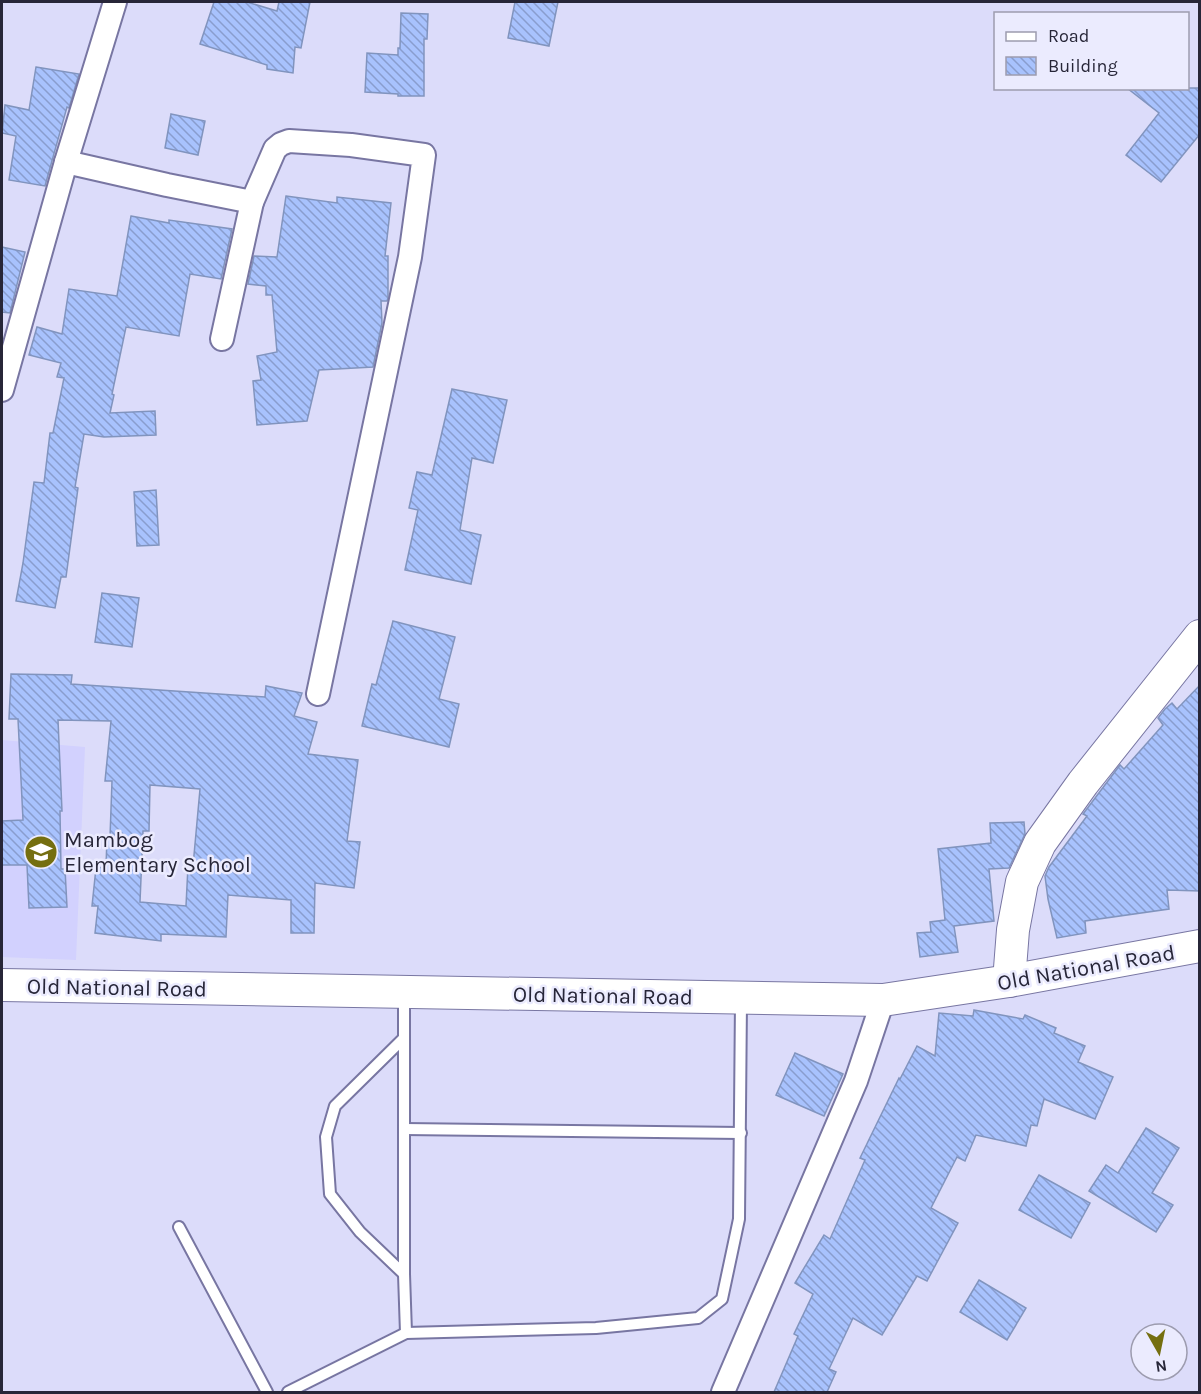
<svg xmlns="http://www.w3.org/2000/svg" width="1201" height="1394" font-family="Karla,sans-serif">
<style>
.built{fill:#d2d1fe}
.building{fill:url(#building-back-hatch);stroke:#8194be;stroke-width:1.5;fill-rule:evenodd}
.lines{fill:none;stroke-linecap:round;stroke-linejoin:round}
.lane-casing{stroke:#7876a2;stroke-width:14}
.street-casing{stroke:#7876a2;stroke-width:26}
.secondary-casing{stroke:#7876a2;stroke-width:34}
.lane{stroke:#fff;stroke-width:10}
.street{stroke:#fff;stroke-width:22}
.secondary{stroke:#fff;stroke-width:32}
.labels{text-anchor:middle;stroke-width:5;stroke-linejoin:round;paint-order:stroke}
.poi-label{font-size:22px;fill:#272638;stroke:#ebebfe;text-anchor:start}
.street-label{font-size:22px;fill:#272638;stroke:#ebebfe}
</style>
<defs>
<pattern id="building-back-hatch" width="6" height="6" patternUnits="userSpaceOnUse" patternTransform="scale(1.5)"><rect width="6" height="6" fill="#a8c2fd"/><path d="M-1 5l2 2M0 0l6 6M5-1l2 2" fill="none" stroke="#899dce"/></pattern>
</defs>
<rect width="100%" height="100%" fill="#dcdcfa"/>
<!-- built -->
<path class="built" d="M2 740 85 747 76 960 2 957Z"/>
<!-- building -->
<g class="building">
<path d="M214 2H247L277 11 279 2H310L301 48 295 47 293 73 267 69V65L200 44Z"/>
<path d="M515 2H558L549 46 508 38Z"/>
<path d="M401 13 428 14 427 39H424V96H398V94L365 92 367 53 398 55V48H400Z"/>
<path d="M36 67 79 74 69 108 67 107 45 186 9 180 16 136 2 133 5 105 29 110Z"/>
<path d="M1127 88H1200V134L1161 182 1126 155 1159 113Z"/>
<path d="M171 114 205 121 198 155 165 148Z"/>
<path d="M286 196 337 203V197L391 203 385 256H388V298L387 301H381L382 323 373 367 319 370 307 421 257 425 253 381 261 380 257 356 277 352 272 295H266V286L248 284 254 256 277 257Z"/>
<path d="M131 216 169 223V220L232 229 221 279 190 274 179 336 126 327 112 394 114 395 110 413 155 411 156 435 104 437 84 434 75 487 78 488 66 577H61L55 608 16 601 23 563 34 482 44 483 50 433H53L64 378 57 377 61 363 29 355 37 327 62 334 69 289 117 296Z"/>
<path d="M2 247 25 252 10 313 2 312Z"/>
<path d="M452 389 507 400 493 463 472 458 460 530 481 535 471 584 405 570 418 510 409 508 417 472 432 475Z"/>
<path d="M156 490 159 545 137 546 134 492Z"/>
<path d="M102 593 139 598 132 647 95 642Z"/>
<path d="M393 621 455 637 439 699 459 704 449 747 362 726 372 684 376 685Z"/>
<path d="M11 674 72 675 71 684 265 697 266 686 302 693 294 716 317 722 308 754 358 760 347 841 360 842 354 888 315 883 314 933H291V900L228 895 226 937 161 934V941L95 933 98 906H92L96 868 106 867 107 837H110L112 781H105L111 721 58 720 62 811H60L61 869H65L67 907 29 908 27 865H2V821L23 820 18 719H9ZM150 785 200 789 193 866H188L186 906 140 902 143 831H149Z"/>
<path d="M1200 685V891L1167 890 1169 909 1085 921 1086 933 1057 938 1048 899 1045 876 1049 867 1087 816 1083 814 1120 765 1124 769 1163 725 1158 718 1165 709 1172 703 1177 709Z"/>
<path d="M1024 822 1025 834 1009 868 989 869 994 921 954 926 958 952 920 957 917 933 931 932 930 922 945 920 938 849 991 843 990 823Z"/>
<path d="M974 1010 1023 1019 1025 1015 1056 1028 1054 1033 1085 1046 1078 1062 1113 1077 1095 1119 1044 1099 1037 1126 1031 1125 1026 1146 976 1135 965 1161 957 1157 931 1208 958 1223 927 1281 917 1276 882 1335 853 1318 829 1369 836 1372 827 1392H774L798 1336 794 1334 813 1294 795 1283 824 1235 830 1239 865 1160 860 1158 899 1078 900 1079 917 1046 935 1056 939 1013 973 1016Z"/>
<path d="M795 1053 843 1074 824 1116 776 1095Z"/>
<path d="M1146 1128 1179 1148 1152 1193 1173 1205 1156 1232 1089 1191 1106 1165 1118 1173Z"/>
<path d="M1039 1175 1090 1203 1071 1238 1019 1210Z"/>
<path d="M979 1280 1026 1308 1007 1340 960 1312Z"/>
</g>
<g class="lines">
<defs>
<g id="lane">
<path d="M404 994V1274L406 1333"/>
<path d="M404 1129 741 1133"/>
<path d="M179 1227 267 1392"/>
<path d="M404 1274 360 1232 330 1194 326 1137 335 1106 404 1038"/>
<path d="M288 1392 406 1333 596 1328 698 1318 722 1299 739 1219 741 1001"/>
</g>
<g id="street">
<path d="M66 162 167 185 252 202 275 149 281 144 289 141 351 145 424 155 410 257 318 694"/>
<path d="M222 339 252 202"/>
<path d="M2 390 66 162 115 2"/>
<path d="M723 1392 856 1081 883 1000"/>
</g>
<g id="secondary">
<path d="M1009 981 1013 930 1022 882 1040 843 1083 783 1200 636"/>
<path d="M2 985 883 1000 1009 981 1200 946"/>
</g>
</defs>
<!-- lane casing -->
<use href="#lane" class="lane-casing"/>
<!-- street casing -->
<use href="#street" class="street-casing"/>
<!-- secondary casing -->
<use href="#secondary" class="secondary-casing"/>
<!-- lane -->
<use href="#lane" class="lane"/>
<!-- street -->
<use href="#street" class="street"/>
<!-- secondary -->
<use href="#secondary" class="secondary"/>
</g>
<!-- icons -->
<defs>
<symbol id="school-disc" viewBox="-11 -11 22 22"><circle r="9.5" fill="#756f10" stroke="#ebebfe"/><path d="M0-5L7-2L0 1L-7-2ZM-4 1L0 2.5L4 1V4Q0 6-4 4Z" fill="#fff"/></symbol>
</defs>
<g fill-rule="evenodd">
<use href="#school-disc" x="22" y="833" width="38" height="38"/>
</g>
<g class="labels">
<!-- poi labels -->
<g class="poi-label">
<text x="64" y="847">Mambog<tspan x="64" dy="25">Elementary School</tspan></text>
</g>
<!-- street labels -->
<g class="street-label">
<text transform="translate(1086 967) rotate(-10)" y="8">Old National Road</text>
<text transform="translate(117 987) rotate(1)" y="8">Old National Road</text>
<text transform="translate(603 995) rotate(1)" y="8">Old National Road</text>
</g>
</g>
<!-- border -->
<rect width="1201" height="1394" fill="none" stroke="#272638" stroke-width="6"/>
<!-- legend -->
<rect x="994" y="12" width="195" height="78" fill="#ebebfe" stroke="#9d9caf" stroke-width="1.5"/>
<rect x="1006" y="32" width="30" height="9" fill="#ffffff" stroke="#9d9caf" stroke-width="1.5"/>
<text x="1048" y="42" font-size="18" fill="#272638">Road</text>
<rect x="1006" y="57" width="30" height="18" fill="url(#building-back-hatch)" stroke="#9d9caf" stroke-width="1.5"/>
<text x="1048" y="72" font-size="18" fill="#272638">Building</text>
<!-- north arrow -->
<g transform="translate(1159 1352) rotate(171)"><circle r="28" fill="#ebebfe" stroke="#9d9caf" stroke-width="1.5"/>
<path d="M0-4.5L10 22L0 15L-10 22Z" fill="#756f10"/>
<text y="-9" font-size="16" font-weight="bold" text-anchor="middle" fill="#272638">N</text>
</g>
</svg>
